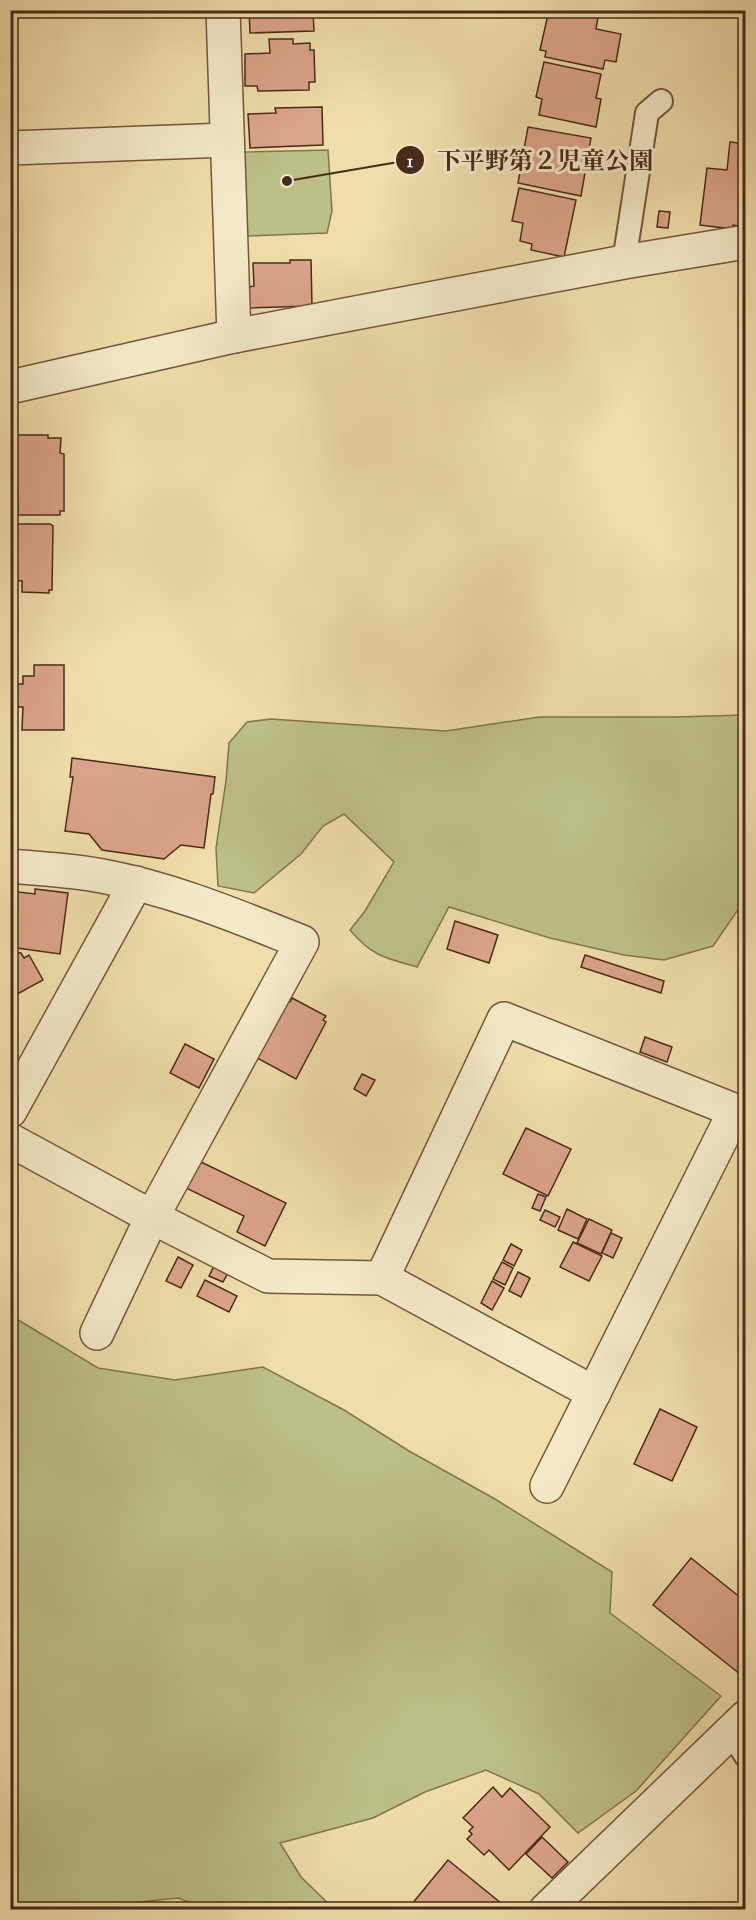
<svg xmlns="http://www.w3.org/2000/svg" width="756" height="1920" font-family="'Sorts Mill Goudy','Noto Serif JP',serif">
<style>
.green{fill:#bcc086;stroke:#827550;stroke-width:1.5}
.building{fill:#dca48a;stroke:#492a1b;stroke-width:1.5}
.lines{fill:none;stroke-linecap:round;stroke-linejoin:round}
.lane-casing{stroke:#72573f;stroke-width:26}
.street-casing{stroke:#72573f;stroke-width:36}
.lane{stroke:#f5eac8;stroke-width:22}
.street{stroke:#f5eac8;stroke-width:33}
.leader{fill:none;stroke:#492a1b;stroke-width:2}
.callout-dot{fill:#492a1b;stroke:#f5eac8;stroke-width:2}
.mark-label{font-size:18px;text-anchor:middle;font-weight:bold;fill:#fff}
.callout-label{font-size:24px;text-anchor:middle;font-weight:bold;fill:#492a1b;stroke:#f5eac8;stroke-width:6;stroke-linejoin:round;paint-order:stroke}
</style>
<rect width="100%" height="100%" fill="#efdeaa"/>
<filter id="stains"><feTurbulence type="fractalNoise" baseFrequency=".00333" numOctaves="4"/><feColorMatrix values="0 0 0 0 .2 0 0 0 0 .09 0 0 0 0 .02 0 0 0 .5 -.17"/></filter>
<radialGradient id="worn" r=".72"><stop offset=".6" stop-color="#630" stop-opacity="0"/><stop offset="1" stop-color="#630" stop-opacity=".3"/></radialGradient>
<!-- green -->
<g class="green">
<path d="M626 11V10L685 11 645 16Z"/>
<path d="M328 150 332 211 327 233 246 236 243 152Z"/>
<path d="M745 715V903L739 908 713 946 664 960 624 955 550 938 449 907 417 967C385 958 372 956 350 930L365 911 394 862 344 814 323 826 301 854 254 893 218 886 216 848 226 781 229 743 247 722 271 719 446 731 539 717H675Z"/>
<path d="M10 1315 98 1368 175 1380 263 1367 344 1410 409 1451 495 1499 612 1572 610 1613 721 1696 636 1791 578 1833 539 1794 486 1770 425 1792 373 1818 280 1843 301 1877 333 1908 350 1909H209L178 1898 129 1903 122 1909H11Z"/>
</g>
<!-- building -->
<g class="building">
<path d="M249 10H313L314 31 250 33Z"/>
<path d="M549 10 599 11 596 29 621 34 616 62 605 60 603 69 545 57 546 51 540 50Z"/>
<path d="M269 39H293V44L310 43V50H314L315 82H309V90L258 91 257 86H245V54L270 53Z"/>
<path d="M544 62 601 74 596 98 601 99 596 127 539 115 542 99 536 97Z"/>
<path d="M322 107 323 145 250 148 248 114 276 113 275 108Z"/>
<path d="M528 127 591 138 581 196 518 183Z"/>
<path d="M730 142 746 144V227L733 225 732 229 700 225 707 168 727 170Z"/>
<path d="M519 188 576 200 564 257 531 250 532 244 520 241 523 223 512 221Z"/>
<path d="M659 211 670 212 668 228 657 227Z"/>
<path d="M290 260H311L312 306 249 308V287L254 286 253 263H290Z"/>
<path d="M12 435H48V438H61L60 453 64 454V511H60V515H18V490H11Z"/>
<path d="M10 524H50L53 526 52 590H49V593L22 592V581L10 580Z"/>
<path d="M34 665H64V730H22L23 707H10V684H23V676H34Z"/>
<path d="M72 758 215 777 213 794H211L204 848 181 845 164 859 102 850 89 834 65 831 73 777H70Z"/>
<path d="M35 889 68 893 60 954 10 947V891L35 894Z"/>
<path d="M455 921 498 935 489 963 447 949Z"/>
<path d="M10 952 21 953 24 958 29 955 43 980 10 998Z"/>
<path d="M585 955 664 981 661 993 581 967Z"/>
<path d="M292 998 326 1016 323 1020 326 1022 296 1079 257 1058 287 1000 290 1002Z"/>
<path d="M645 1037 672 1047 667 1062 640 1052Z"/>
<path d="M185 1044 214 1059 199 1088 170 1073Z"/>
<path d="M362 1074 375 1080 366 1096 354 1089Z"/>
<path d="M526 1128 571 1149 548 1196 503 1174Z"/>
<path d="M199 1161 286 1203 265 1246 237 1232 244 1216 186 1188Z"/>
<path d="M538 1194 546 1197 540 1211 532 1208Z"/>
<path d="M567 1209 587 1219 578 1239 558 1230Z"/>
<path d="M545 1210 560 1217 555 1227 540 1220Z"/>
<path d="M589 1219 612 1230 601 1254 577 1243Z"/>
<path d="M611 1233 622 1238 613 1258 602 1253Z"/>
<path d="M573 1242 602 1256 589 1281 560 1267Z"/>
<path d="M511 1244 522 1250 514 1266 503 1260Z"/>
<path d="M178 1257 193 1265 181 1288 166 1281Z"/>
<path d="M502 1262 513 1268 505 1285 493 1279Z"/>
<path d="M215 1264 229 1271 223 1282 209 1276Z"/>
<path d="M518 1272 530 1278 521 1297 509 1291Z"/>
<path d="M205 1280 237 1296 229 1312 197 1296Z"/>
<path d="M492 1281 504 1288 492 1310 481 1303Z"/>
<path d="M660 1409 697 1427 672 1481 634 1464Z"/>
<path d="M691 1558 746 1602 745 1678 653 1605Z"/>
<path d="M493 1787 502 1797 510 1788 550 1827 509 1870 489 1850 484 1855 467 1839 472 1834 469 1831 473 1827 463 1818Z"/>
<path d="M542 1837 568 1862 552 1878 526 1854Z"/>
<path d="M448 1860 507 1908 505 1910H407Z"/>
</g>
<g class="lines">
<defs>
<g id="lane">
<path d="M624 262 647 113 661 101"/>
<path d="M730 1731 746 1756"/>
</g>
<g id="street">
<path d="M223 10 234 336"/>
<path d="M10 148 227 140"/>
<path d="M10 387 234 336 624 262 746 242"/>
<path d="M10 866C41 869 72 870 102 876 172 889 236 916 302 942L152 1217 268 1276 382 1278 504 1019 746 1115"/>
<path d="M10 1111 136 883"/>
<path d="M10 1140 152 1217 97 1333"/>
<path d="M382 1278 594 1393"/>
<path d="M547 1486 735 1111"/>
<path d="M546 1910 746 1717"/>
</g>
</defs>
<!-- lane casing -->
<use href="#lane" class="lane-casing"/>
<!-- street casing -->
<use href="#street" class="street-casing"/>
<!-- lane -->
<use href="#lane" class="lane"/>
<!-- street -->
<use href="#street" class="street"/>
</g>
<!-- callouts -->
<path class="leader" d="M287 181L410 160"/>
<g class="callout-dot">
<circle cx="287" cy="181" r="6"/>
<circle cx="410" cy="160" r="15"/>
</g>
<g class="mark-label">
<text x="410" y="167">1</text>
</g>
<g class="callout-label">
<text x="545" y="169">下平野第２児童公園</text>
</g>
<!-- margin -->
<rect width="756" height="1920" fill="none" stroke="#efdeaa" stroke-width="36"/>
<rect x="12" y="12" width="732" height="1896" fill="none" stroke="#492a1b" stroke-width="3"/>
<rect x="18" y="18" width="720" height="1884" fill="none" stroke="#492a1b" stroke-width="1.5"/>
<rect width="100%" height="100%" filter="url(#stains)"/>
<rect width="100%" height="100%" fill="url(#worn)"/>
</svg>
